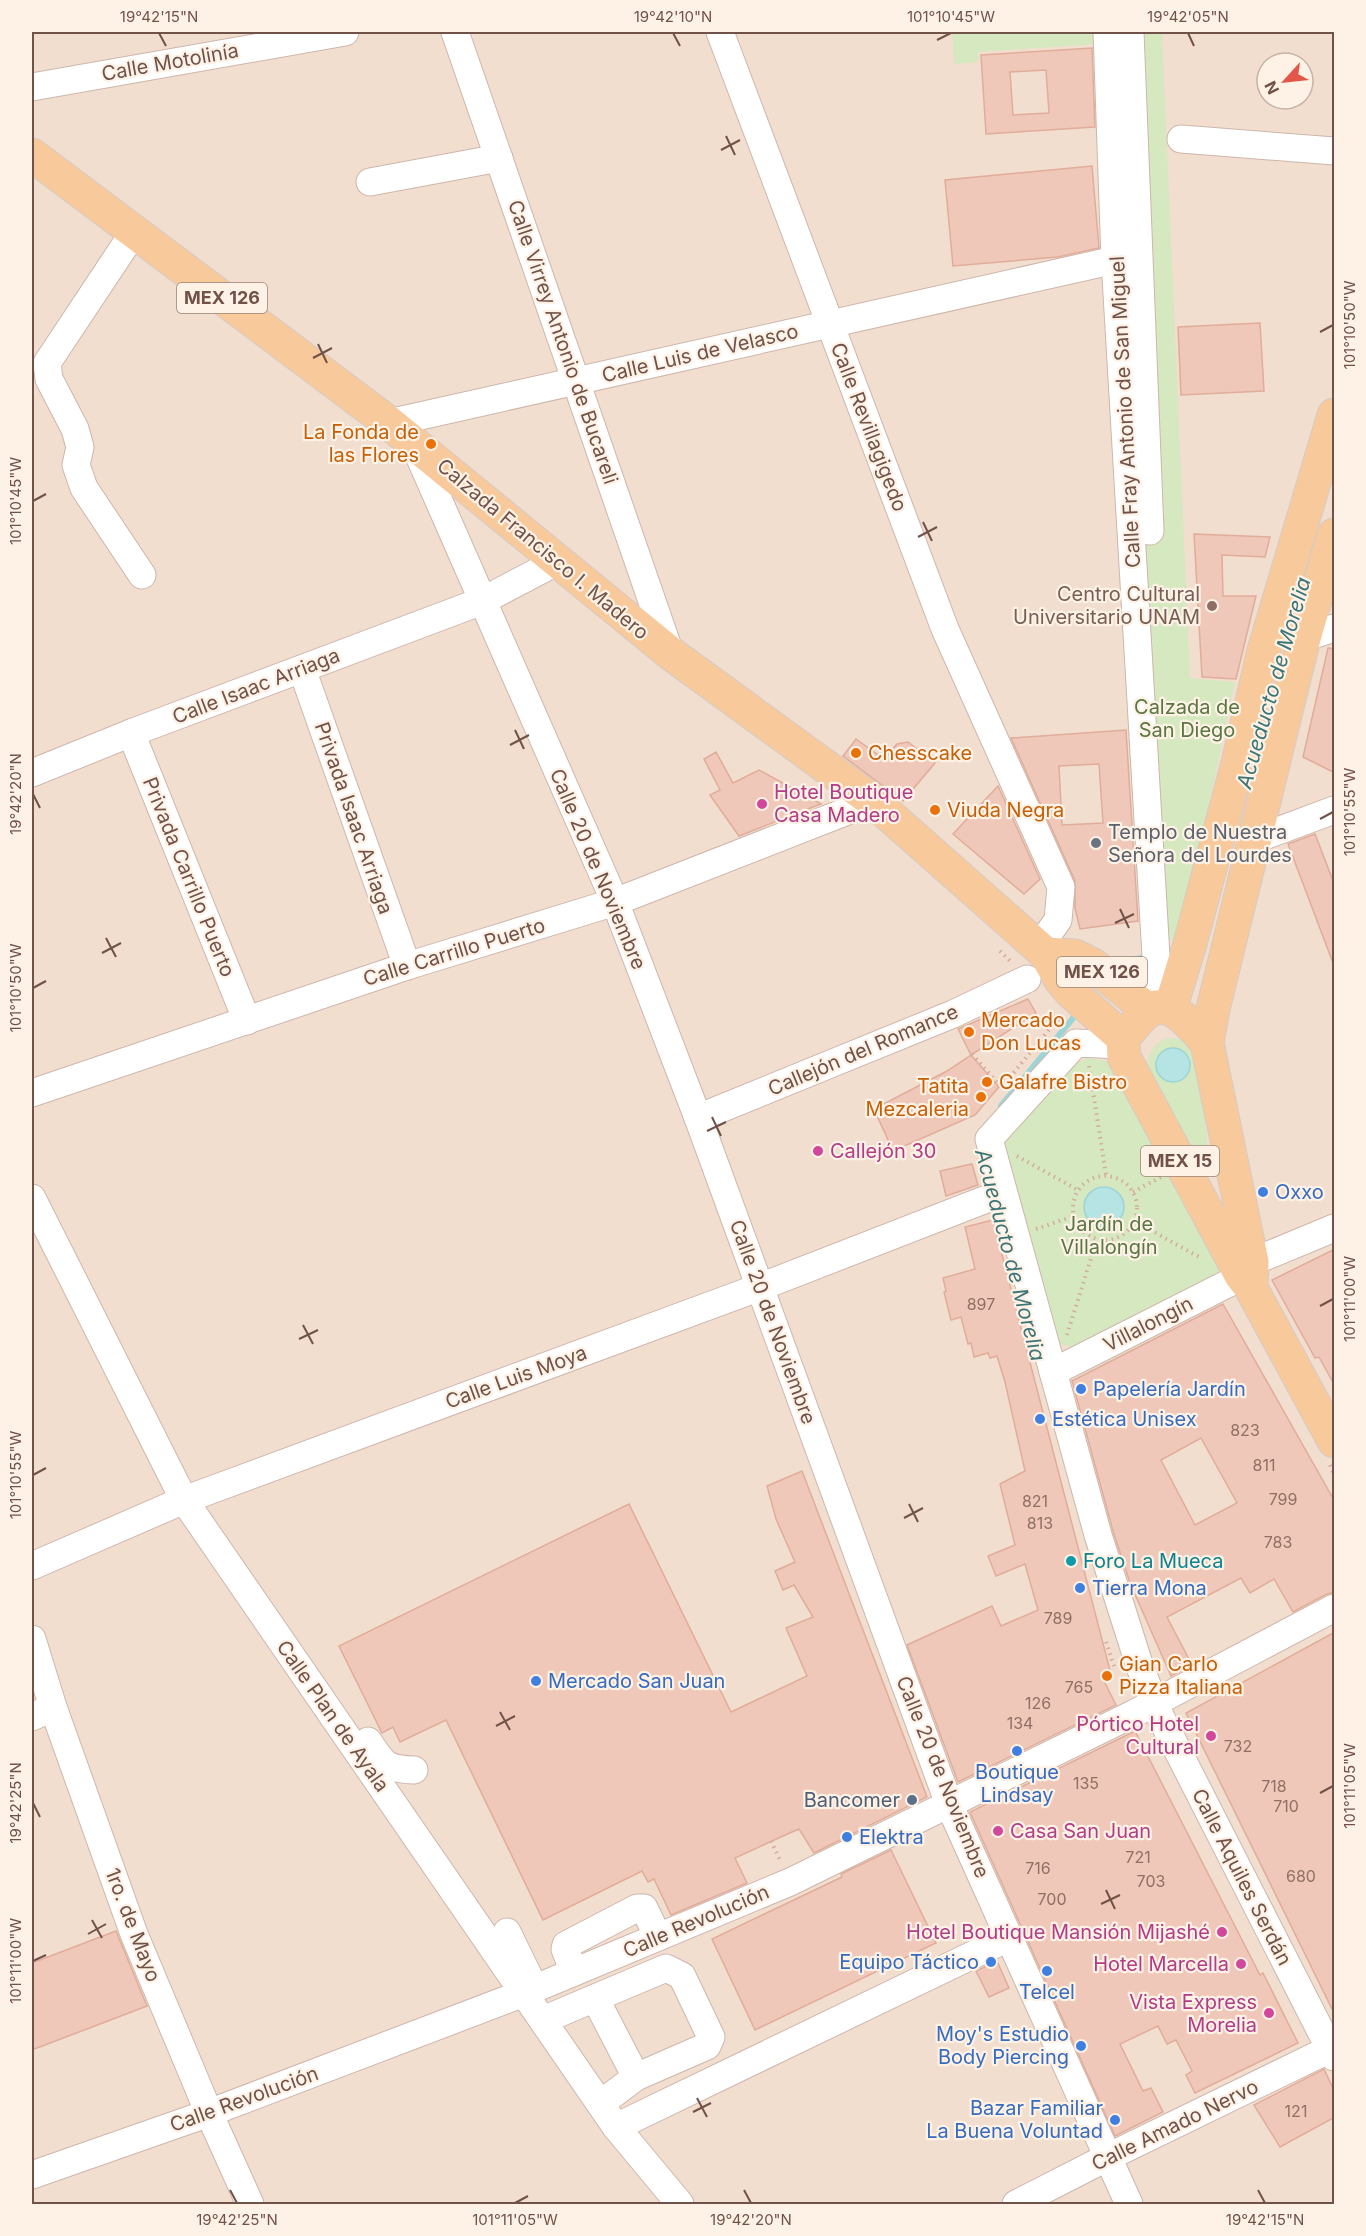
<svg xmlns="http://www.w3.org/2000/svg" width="1366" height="2236" font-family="Inter,sans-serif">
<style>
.residential{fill:#f2decf;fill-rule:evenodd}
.green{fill:#d5e8c0;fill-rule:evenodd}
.water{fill:#b6e3e3;stroke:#9dd4d5;stroke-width:1.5}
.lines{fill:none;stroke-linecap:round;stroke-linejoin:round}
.stream{stroke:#9dd4d5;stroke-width:6}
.building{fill:#efc8b9;stroke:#e1ac9a;stroke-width:1.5;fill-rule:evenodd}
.minor-casing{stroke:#ceb6ab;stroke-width:29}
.major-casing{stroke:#d4cbc8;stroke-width:35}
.path{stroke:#d4ab9d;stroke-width:4;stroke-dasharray:1.5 4.5;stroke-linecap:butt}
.minor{stroke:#fff;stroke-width:27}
.major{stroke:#f8c99b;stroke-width:33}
.ticks{fill:none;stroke:#715249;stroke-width:2}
.food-dot{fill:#e8710a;stroke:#fef2e6;stroke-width:2}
.education-dot{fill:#8d6e63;stroke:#fef2e6;stroke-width:2}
.hotel-dot{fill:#d1479c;stroke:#fef2e6;stroke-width:2}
.worship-dot{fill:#6b7280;stroke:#fef2e6;stroke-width:2}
.shop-dot{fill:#3f7fe0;stroke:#fef2e6;stroke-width:2}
.culture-dot{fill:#0f9aa8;stroke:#fef2e6;stroke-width:2}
.service-dot{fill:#5c6f8a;stroke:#fef2e6;stroke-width:2}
.labels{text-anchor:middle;stroke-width:4.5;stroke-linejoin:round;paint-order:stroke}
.number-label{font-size:16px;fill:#907065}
.shield{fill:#fef2e6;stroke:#9b8278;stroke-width:1.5}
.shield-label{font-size:18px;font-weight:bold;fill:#715249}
.street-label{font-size:20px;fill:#715249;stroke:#fef2e6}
.food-label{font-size:20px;fill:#c56008;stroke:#fef2e6;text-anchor:start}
.education-label{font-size:20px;fill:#785e54;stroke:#fef2e6;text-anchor:end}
.park-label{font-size:20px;fill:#587742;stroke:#fef2e6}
.hotel-label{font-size:20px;fill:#b23c85;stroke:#fef2e6;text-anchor:end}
.worship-label{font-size:20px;fill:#5b616d;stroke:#fef2e6;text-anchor:start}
.shop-label{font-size:20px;fill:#366cbe;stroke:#fef2e6;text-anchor:start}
.culture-label{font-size:20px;fill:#0d838f;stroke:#fef2e6;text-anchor:start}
.service-label{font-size:20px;fill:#4e5e75;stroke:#fef2e6;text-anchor:end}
.water-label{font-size:21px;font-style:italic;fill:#3d7576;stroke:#fef2e6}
.neatline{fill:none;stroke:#715249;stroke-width:2}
.ticks-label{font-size:15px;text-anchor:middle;fill:#715249}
</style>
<rect width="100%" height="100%" fill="#fbede1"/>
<!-- residential -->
<path class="residential" d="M32 32H1334V2204H32ZM1267 63H1303V99H1267Z"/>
<!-- green -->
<g class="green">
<path d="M952 32H1098V44L978 52V62L954 64Z"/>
<path d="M1108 32H1162L1190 678 1235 682 1182 932 1172 940H1168Z"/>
<path d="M1168 1038 1183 1039 1199 1057 1209 1158 1201 1161 1148 1071C1146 1055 1153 1043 1168 1038ZM1181 1049 1189 1058 1187 1075 1178 1081 1163 1078 1156 1070Z"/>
<path d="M1088 1058 1107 1061 1225 1272 1077 1348 1052 1342 995 1144 1075 1063Z"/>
</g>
<!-- water -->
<g class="water">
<circle cx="1173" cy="1065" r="17"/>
<circle cx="1104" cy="1207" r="20"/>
</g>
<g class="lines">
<!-- stream -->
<g class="stream">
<path d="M1113 970 1119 963 1150 956"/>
<path d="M1001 1106 1078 1012"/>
</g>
</g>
<!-- building -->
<g class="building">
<path d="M1092 48 1095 127 986 134 981 55ZM1046 70 1049 113 1013 115 1010 72Z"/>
<path d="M1092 166 1099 248 1058 257 953 266 945 180Z"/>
<path d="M1260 323 1264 391 1181 395 1178 327Z"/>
<path d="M1194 534 1270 537 1265 557 1222 555 1223 596H1256L1236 679 1202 677Z"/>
<path d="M1328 648 1335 649V773L1303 757Z"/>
<path d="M1126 730 1138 921 1080 929 1075 908V881L1011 738ZM1099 764 1103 823 1062 825 1059 766Z"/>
<path d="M856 739 884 759 897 744 908 742 935 763 903 801 843 756Z"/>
<path d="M716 752 733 783 759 770 821 804 739 836 710 795 720 790 704 759Z"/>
<path d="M998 786 1040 879 1024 894 953 834Z"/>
<path d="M1315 834 1335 886 1333 963 1288 844Z"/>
<path d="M1028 999 1036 1013 971 1055 999 1087 975 1115 893 1151 874 1109 947 1071 971 1055 958 1029Z"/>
<path d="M972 1164 978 1185 946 1196 940 1171Z"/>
<path d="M993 1220 1112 1678 1104 1681 1116 1705 958 1782 907 1645 992 1606 1001 1626 1038 1610 1025 1564 996 1576 988 1556 1015 1545 1000 1484 1025 1471 1005 1382 997 1356 990 1358 988 1353 974 1357 971 1343 968 1344 961 1317 951 1320 944 1292 946 1291 943 1278 975 1269 965 1227Z"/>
<path d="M1335 1249V1386L1319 1357 1315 1358 1272 1280Z"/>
<path d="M1223 1304 1335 1502V1592L1327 1594 1293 1612 1274 1579 1250 1593 1241 1578 1167 1617 1192 1665 1171 1676 1130 1583 1113 1531 1072 1381ZM1201 1438 1237 1503 1195 1525 1161 1460Z"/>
<path d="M802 1471 927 1797 814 1853 799 1829 783 1836 735 1858 747 1883 671 1915 654 1879 648 1882 642 1871 543 1920 446 1720 400 1742 393 1727 382 1733 339 1646 629 1504 731 1712 807 1676 786 1628 813 1617 794 1585 783 1590 775 1571 795 1562 776 1519 767 1486Z"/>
<path d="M1335 1632V2015L1186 1713Z"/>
<path d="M1135 1731 1260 1975 1263 1973 1298 2043 1195 2093 1186 2075 1192 2071 1176 2040 1167 2044 1158 2026 1120 2044 1143 2091 1151 2088 1163 2112 1115 2136 970 1812Z"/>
<path d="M891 1850 936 1943 755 2030 712 1939 842 1877 841 1874Z"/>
<path d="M116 1931 147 2006 32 2050V1963Z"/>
<path d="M997 1961 1009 1988 989 1997 976 1971Z"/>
<path d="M1324 2069 1335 2093V2117L1280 2147 1254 2105Z"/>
</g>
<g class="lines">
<defs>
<g id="minor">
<path d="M455 32 670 653"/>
<path d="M720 32 945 629 1061 887 1058 920 1038 948"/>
<path d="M1107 32 1115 260 1159 1007"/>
<path d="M1130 32 1150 531"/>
<path d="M32 87 345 32"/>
<path d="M1181 139 1334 151"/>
<path d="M370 182 499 158"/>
<path d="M134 232 47 363 49 379 75 429 80 447 76 465 84 488 142 575"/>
<path d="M389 423 1115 260"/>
<path d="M413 442 615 902 698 1118 949 1804 1129 2204"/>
<path d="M1304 638 1334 628"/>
<path d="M302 669 407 966"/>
<path d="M131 733 247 1021"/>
<path d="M32 773 131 733 482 601 558 561"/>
<path d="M1256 839 1334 810"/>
<path d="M1122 1045 1076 1043 989 1139 1098 1535 1140 1667 1157 1710 1334 2057"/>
<path d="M32 1093 407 966 615 902 873 801"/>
<path d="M698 1118 953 1014 1027 979"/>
<path d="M32 1198 184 1500 616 2127 680 2204"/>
<path d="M1053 1372 1231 1282 1241 1275 1252 1262 1334 1228"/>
<path d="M32 1566 184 1500 760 1287 1002 1193"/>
<path d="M32 1639 53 1707 134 1934 209 2113 250 2204"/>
<path d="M32 1717 53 1707"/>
<path d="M368 1741C384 1764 384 1769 414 1770"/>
<path d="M507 1932 529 1977"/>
<path d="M574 1972 565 1949 566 1945 637 1908H644L658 1937"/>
<path d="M595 1998 636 2077"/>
<path d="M543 2020 666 1968 682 1976 711 2037 707 2046 636 2077 600 2104"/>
<path d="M616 2127 1010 1937"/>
<path d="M32 2175 209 2113 524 1993 790 1882 1135 1713 1334 1608"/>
<path d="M1016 2204 1106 2158 1334 2047"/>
</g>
<g id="major">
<path d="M32 155 389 423 670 653 873 801 1046 954 1060 979 1071 992 1123 1038"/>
<path d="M1046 954 1075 956 1093 965 1149 1011"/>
<path d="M1170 1009 1190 944 1238 763 1263 654 1334 415"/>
<path d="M1207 1043 1213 1009 1304 638 1334 535"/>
<path d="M1251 1288 1252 1262 1207 1043C1195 1030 1171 997 1149 1010 1140 1017 1131 1030 1123 1038L1124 1057 1241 1275 1251 1288 1334 1441"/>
</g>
</defs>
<!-- minor casing -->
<use href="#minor" class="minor-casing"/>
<!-- major casing -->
<use href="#major" class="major-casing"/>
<!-- path -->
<g class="path">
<path d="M1000 951 1012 963"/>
<path d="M1050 1011 1062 1026"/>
<path d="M972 1054 1002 1088"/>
<path d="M1089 1066 1106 1175"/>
<path d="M1006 1082 1057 1020"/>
<path d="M1017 1156 1078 1190"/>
<circle cx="1105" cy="1208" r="32"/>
<path d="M1133 1192 1161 1177"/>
<path d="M1134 1221 1201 1258"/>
<path d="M1036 1229 1074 1216"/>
<path d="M1067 1335 1097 1239"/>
<path d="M1330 1465 1334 1474"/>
<path d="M1106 1642 1115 1669"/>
<path d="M771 1841 781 1862"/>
</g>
<!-- minor -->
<use href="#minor" class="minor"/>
<!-- major -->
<use href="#major" class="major"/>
</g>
<!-- ticks -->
<path class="ticks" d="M159 33 166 46M673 33 680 46M1188 33 1194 46M937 40 951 33M726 136 735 155M721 150 740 140M1320 332 1333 325M318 344 327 363M313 358 332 348M33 501 46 494M923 522 932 541M918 537 937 527M515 730 524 749M510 745 529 735M33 794 40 808M1320 819 1333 812M1120 909 1129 928M1115 923 1134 914M106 938 116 957M102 953 121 943M33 988 46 981M712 1117 721 1136M707 1131 726 1122M1320 1306 1333 1299M303 1325 313 1344M299 1339 318 1330M33 1475 46 1468M909 1504 918 1522M904 1518 923 1508M500 1712 510 1730M496 1726 515 1716M1320 1793 1333 1786M33 1803 40 1817M1106 1890 1115 1909M1101 1904 1120 1895M92 1920 102 1938M88 1934 106 1924M33 1961 46 1955M697 2098 707 2117M693 2112 711 2103M230 2190 237 2203M744 2190 751 2203M1258 2190 1265 2203M515 2203 528 2196"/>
<!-- markers -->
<g class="food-dot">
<circle cx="431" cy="444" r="6"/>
<circle cx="856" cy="753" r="6"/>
<circle cx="935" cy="810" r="6"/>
<circle cx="969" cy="1032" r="6"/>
<circle cx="987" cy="1082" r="6"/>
<circle cx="981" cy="1097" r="6"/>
<circle cx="1107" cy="1676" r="6"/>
</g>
<circle class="education-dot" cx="1212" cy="606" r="6"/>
<g class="hotel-dot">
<circle cx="762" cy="804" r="6"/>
<circle cx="818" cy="1151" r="6"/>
<circle cx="1211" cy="1736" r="6"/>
<circle cx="998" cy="1831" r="6"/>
<circle cx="1222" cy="1932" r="6"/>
<circle cx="1241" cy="1964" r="6"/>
<circle cx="1269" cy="2013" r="6"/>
</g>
<circle class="worship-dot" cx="1096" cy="843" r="6"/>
<g class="shop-dot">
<circle cx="1263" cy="1192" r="6"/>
<circle cx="1081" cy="1389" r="6"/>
<circle cx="1040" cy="1419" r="6"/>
<circle cx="1080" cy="1588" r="6"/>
<circle cx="536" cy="1681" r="6"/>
<circle cx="1017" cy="1751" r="6"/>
<circle cx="847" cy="1837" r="6"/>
<circle cx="991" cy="1962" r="6"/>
<circle cx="1047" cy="1971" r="6"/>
<circle cx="1081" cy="2046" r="6"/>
<circle cx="1115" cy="2120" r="6"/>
</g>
<circle class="culture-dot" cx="1071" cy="1561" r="6"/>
<circle class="service-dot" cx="912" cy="1800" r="6"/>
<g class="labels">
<!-- number labels -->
<g class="number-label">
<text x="981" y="1310">897</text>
<text x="1245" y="1436">823</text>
<text x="1264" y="1471">811</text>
<text x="1283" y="1505">799</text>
<text x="1035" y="1507">821</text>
<text x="1040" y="1529">813</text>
<text x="1278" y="1548">783</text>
<text x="1058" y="1624">789</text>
<text x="1079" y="1693">765</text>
<text x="1038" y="1709">126</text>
<text x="1020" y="1729">134</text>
<text x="1238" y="1752">732</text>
<text x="1086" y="1789">135</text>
<text x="1274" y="1792">718</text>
<text x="1286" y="1812">710</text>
<text x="1138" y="1863">721</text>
<text x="1038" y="1874">716</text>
<text x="1301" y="1882">680</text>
<text x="1151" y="1887">703</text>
<text x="1052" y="1905">700</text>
<text x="1296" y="2117">121</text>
</g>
<!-- shield labels -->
<g class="shield">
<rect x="177" y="283" width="90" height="30" rx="4.5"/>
<rect x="1057" y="957" width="90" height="30" rx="4.5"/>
<rect x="1141" y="1146" width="78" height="30" rx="4.5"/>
</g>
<g class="shield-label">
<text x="222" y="304">MEX 126</text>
<text x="1102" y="978">MEX 126</text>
<text x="1180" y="1167">MEX 15</text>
</g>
<!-- street labels -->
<g class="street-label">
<text transform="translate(170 62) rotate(-10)" y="7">Calle Motolinía</text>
<text transform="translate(563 342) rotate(71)" y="7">Calle Virrey Antonio de Bucareli</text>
<text transform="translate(700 353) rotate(-13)" y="7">Calle Luis de Velasco</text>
<text transform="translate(1125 412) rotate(-93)" y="7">Calle Fray Antonio de San Miguel</text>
<text transform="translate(869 427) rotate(69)" y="7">Calle Revillagigedo</text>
<text transform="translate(543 549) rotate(40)" y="7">Calzada Francisco I. Madero</text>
<text transform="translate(256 686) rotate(-21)" y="7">Calle Isaac Arriaga</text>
<text transform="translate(354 818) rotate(71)" y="7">Privada Isaac Arriaga</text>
<text transform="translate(598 869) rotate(67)" y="7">Calle 20 de Noviembre</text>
<text transform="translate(189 877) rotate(68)" y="7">Privada Carrillo Puerto</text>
<text transform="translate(454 952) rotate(-17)" y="7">Calle Carrillo Puerto</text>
<text transform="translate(863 1050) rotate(-23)" y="7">Callejón del Romance</text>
<text transform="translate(773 1322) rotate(70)" y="7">Calle 20 de Noviembre</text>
<text transform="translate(1148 1324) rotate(-27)" y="7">Villalongín</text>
<text transform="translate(516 1377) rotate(-20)" y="7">Calle Luis Moya</text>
<text transform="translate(333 1716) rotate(55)" y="7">Calle Plan de Ayala</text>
<text transform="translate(943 1777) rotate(68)" y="7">Calle 20 de Noviembre</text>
<text transform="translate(1242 1877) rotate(63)" y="7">Calle Aquiles Serdán</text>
<text transform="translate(696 1921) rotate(-23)" y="7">Calle Revolución</text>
<text transform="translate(133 1925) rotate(69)" y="7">1ro. de Mayo</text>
<text transform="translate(244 2099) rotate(-20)" y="7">Calle Revolución</text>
<text transform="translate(1175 2125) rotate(-26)" y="7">Calle Amado Nervo</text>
</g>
<!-- food labels -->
<g class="food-label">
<text x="419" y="439" text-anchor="end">La Fonda de<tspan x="419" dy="23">las Flores</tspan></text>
<text x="868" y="760">Chesscake</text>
<text x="947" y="817">Viuda Negra</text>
<text x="981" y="1027">Mercado<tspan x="981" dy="23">Don Lucas</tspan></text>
<text x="999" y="1089">Galafre Bistro</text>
<text x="969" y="1093" text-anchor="end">Tatita<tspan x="969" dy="23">Mezcaleria</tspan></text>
<text x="1119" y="1671">Gian Carlo<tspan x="1119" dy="23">Pizza Italiana</tspan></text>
</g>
<!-- education labels -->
<g class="education-label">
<text x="1200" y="601">Centro Cultural<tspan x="1200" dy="23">Universitario UNAM</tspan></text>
</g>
<!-- park labels -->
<g class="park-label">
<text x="1187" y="714">Calzada de<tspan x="1187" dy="23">San Diego</tspan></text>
<text x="1109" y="1231">Jardín de<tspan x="1109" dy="23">Villalongín</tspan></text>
</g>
<!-- hotel labels -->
<g class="hotel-label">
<text x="774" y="799" text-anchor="start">Hotel Boutique<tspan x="774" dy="23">Casa Madero</tspan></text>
<text x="830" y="1158" text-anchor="start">Callejón 30</text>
<text x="1199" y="1731">Pórtico Hotel<tspan x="1199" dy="23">Cultural</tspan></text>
<text x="1010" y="1838" text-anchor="start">Casa San Juan</text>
<text x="1210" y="1939">Hotel Boutique Mansión Mijashé</text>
<text x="1229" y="1971">Hotel Marcella</text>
<text x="1257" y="2009">Vista Express<tspan x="1257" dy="23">Morelia</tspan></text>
</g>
<!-- worship labels -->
<g class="worship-label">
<text x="1108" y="839">Templo de Nuestra<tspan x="1108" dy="23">Señora del Lourdes</tspan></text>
</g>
<!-- shop labels -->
<g class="shop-label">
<text x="1275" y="1199">Oxxo</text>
<text x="1093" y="1396">Papelería Jardín</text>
<text x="1052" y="1426">Estética Unisex</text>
<text x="1092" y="1595">Tierra Mona</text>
<text x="548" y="1688">Mercado San Juan</text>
<text x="1017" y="1779" text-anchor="middle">Boutique<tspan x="1017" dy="23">Lindsay</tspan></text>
<text x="859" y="1844">Elektra</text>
<text x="979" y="1969" text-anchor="end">Equipo Táctico</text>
<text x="1047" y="1999" text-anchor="middle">Telcel</text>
<text x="1069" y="2041" text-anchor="end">Moy's Estudio<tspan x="1069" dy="23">Body Piercing</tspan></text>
<text x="1103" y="2115" text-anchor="end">Bazar Familiar<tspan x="1103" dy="23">La Buena Voluntad</tspan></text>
</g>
<!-- culture labels -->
<g class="culture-label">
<text x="1083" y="1568">Foro La Mueca</text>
</g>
<!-- service labels -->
<g class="service-label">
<text x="900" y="1807">Bancomer</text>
</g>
<!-- water labels -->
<g class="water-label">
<text transform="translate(1274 683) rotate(-74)" y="7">Acueducto de Morelia</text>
<text transform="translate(1010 1255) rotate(75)" y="7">Acueducto de Morelia</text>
</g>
</g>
<!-- border -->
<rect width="1366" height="2236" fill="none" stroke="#fef2e6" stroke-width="66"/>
<!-- north arrow -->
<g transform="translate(1285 81) rotate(243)"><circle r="28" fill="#fef2e6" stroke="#c6b2a7" stroke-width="1.5"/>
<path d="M0-4.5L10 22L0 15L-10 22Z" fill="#e25749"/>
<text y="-9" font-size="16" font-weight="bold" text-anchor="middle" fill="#715249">N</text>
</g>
<rect x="33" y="33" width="1300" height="2170" class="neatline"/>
<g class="ticks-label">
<text x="159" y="22">19°42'15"N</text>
<text x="673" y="22">19°42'10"N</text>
<text x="951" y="22">101°10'45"W</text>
<text x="1188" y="22">19°42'05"N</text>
<text transform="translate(1350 325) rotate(-90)" y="5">101°10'50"W</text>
<text transform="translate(16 501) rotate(-90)" y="5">101°10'45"W</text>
<text transform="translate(16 794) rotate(-90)" y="5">19°42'20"N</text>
<text transform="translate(1350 812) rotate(-90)" y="5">101°10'55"W</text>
<text transform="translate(16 988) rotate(-90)" y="5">101°10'50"W</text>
<text transform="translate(1350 1299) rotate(-90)" y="5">101°11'00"W</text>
<text transform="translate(16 1475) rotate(-90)" y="5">101°10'55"W</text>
<text transform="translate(1350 1786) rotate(-90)" y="5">101°11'05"W</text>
<text transform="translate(16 1803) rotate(-90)" y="5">19°42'25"N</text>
<text transform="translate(16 1961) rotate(-90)" y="5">101°11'00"W</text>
<text x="237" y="2225">19°42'25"N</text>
<text x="515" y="2225">101°11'05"W</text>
<text x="751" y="2225">19°42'20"N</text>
<text x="1265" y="2225">19°42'15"N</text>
</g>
</svg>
